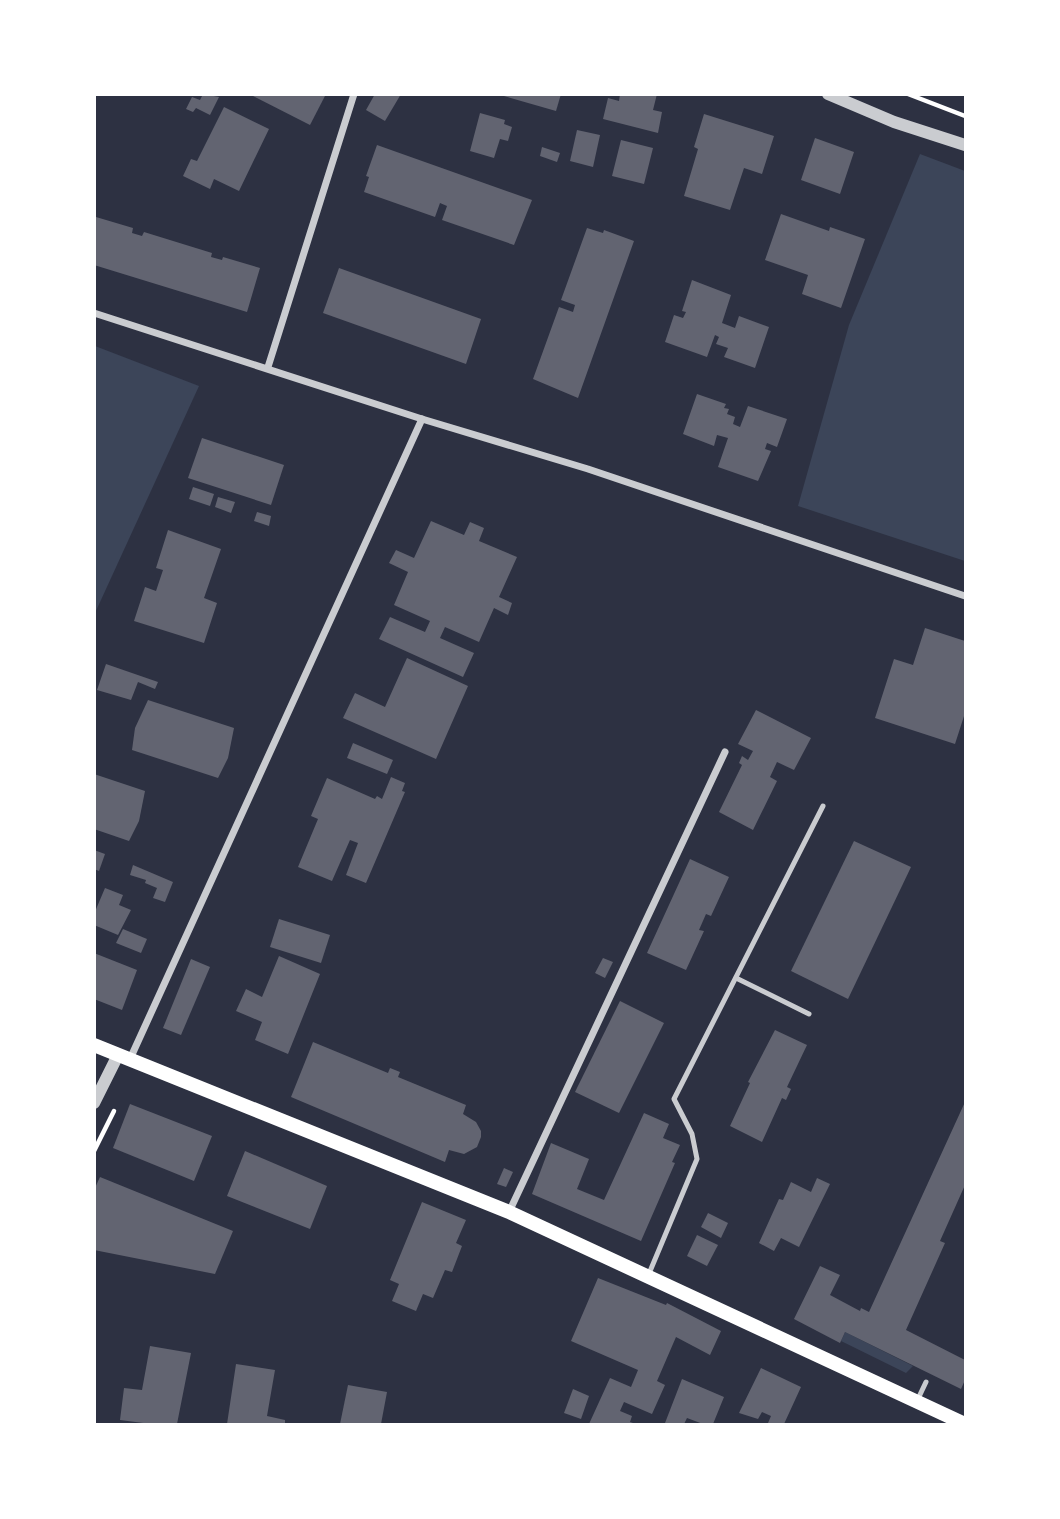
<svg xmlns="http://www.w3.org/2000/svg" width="1060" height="1519" font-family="'IBM Plex Sans',sans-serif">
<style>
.green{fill:#3c4559}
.building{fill:#626471}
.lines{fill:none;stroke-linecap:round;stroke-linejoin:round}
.path{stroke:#fff;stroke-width:4.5}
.service{stroke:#caccd0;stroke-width:5}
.minor{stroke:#caccd0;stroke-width:7}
.tertiary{stroke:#caccd0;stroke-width:12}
.secondary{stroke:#fff;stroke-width:14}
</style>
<rect width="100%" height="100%" fill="#2d3142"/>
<!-- green -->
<g class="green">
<path d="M920 154 965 171V561L798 506 849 325Z"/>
<path d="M95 346 199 386 95 613Z"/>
<path d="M845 1332 913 1366 906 1373 841 1341Z"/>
</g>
<!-- building -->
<g class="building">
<path d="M203 94 219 97 210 115 196 108 193 112 186 109 192 97 200 100Z"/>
<path d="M249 94H326L310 125Z"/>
<path d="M375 94H401L385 121 366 110Z"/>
<path d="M497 94H561L556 111Z"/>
<path d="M620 94H657L653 110 662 112 658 133 603 119 608 98 619 101Z"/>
<path d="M224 107 269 129 239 191 214 179 210 189 183 176 191 159 197 161Z"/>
<path d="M480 113 505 120 504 124 512 127 508 141 500 139 494 158 470 151Z"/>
<path d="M704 114 774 136 762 174 744 168 730 210 684 196 698 149 694 147Z"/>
<path d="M577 130 600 135 593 167 570 161Z"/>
<path d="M815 138 854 152 840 194 801 180Z"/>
<path d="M621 140 653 148 644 184 612 176Z"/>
<path d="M377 145 532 200 514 245 442 220 447 206 440 203 435 217 364 192 369 177 366 176Z"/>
<path d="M542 147 560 153 557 162 540 156Z"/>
<path d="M781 214 829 231 830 227 865 239 841 308 802 294 808 275 765 260Z"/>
<path d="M96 217 133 228 132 233 142 236 144 232 212 253 211 257 222 260 223 257 260 268 247 312 94 265Z"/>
<path d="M587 228 603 233 604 230 634 241 578 398 533 379 559 307 573 312 575 305 561 300Z"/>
<path d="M339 268 481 319 466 364 323 313Z"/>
<path d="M692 280 731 295 722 323 735 328 739 316 769 327 755 368 724 357 728 348 716 344 719 337 715 335 707 357 665 342 674 315 683 318 686 312 682 311Z"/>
<path d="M697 394 726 404 724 408 729 409 727 414 735 417 733 424 740 427 748 406 787 419 777 447 767 443 765 449 771 451 758 481 718 467 728 438 717 435 714 446 683 434Z"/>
<path d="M202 438 284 465 271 505 188 478Z"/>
<path d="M193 487 214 494 210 506 189 499Z"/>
<path d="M218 497 235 502 231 513 215 507Z"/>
<path d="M257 512 271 516 269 526 254 521Z"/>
<path d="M431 521 464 535 470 522 484 528 479 541 517 557 499 597 512 603 508 615 494 608 479 642 445 627 440 638 474 653 463 677 379 639 390 617 425 632 430 621 394 605 408 572 389 563 396 550 414 558Z"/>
<path d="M168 530 221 549 204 598 217 603 204 643 134 621 145 587 156 591 163 570 156 568Z"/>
<path d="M925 628 965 641V713L955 744 875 718 894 659 913 665Z"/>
<path d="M407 658 468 686 436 759 343 718 355 693 385 707Z"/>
<path d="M106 664 158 682 155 689 138 682 131 700 97 690Z"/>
<path d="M148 700 234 728 228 758 218 778 132 750 135 728Z"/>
<path d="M756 710 811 738 794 770 777 762 770 777 777 781 753 830 719 812 742 765 739 763 742 756 748 760 753 751 738 744Z"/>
<path d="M353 743 393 760 387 774 347 758Z"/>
<path d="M94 774 145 791 139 821 129 841 94 829Z"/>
<path d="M391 777 405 783 402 791 405 792 366 883 346 875 358 843 350 840 332 881 298 867 318 819 311 816 327 778 375 799 377 796 382 799Z"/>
<path d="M854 841 911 867 848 999 791 971Z"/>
<path d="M94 850 105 854 99 871 94 869Z"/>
<path d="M690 859 729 877 711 916 706 914 699 930 704 931 686 970 647 953Z"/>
<path d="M133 865 173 882 165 902 153 898 157 888 145 883 146 880 130 875Z"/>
<path d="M105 888 123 895 119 905 131 910 118 935 94 925V914Z"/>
<path d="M279 919 330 935 321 963 270 947Z"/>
<path d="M123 929 147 939 141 953 116 943Z"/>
<path d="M94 953 137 970 122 1010 94 999Z"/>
<path d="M279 956 320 974 288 1054 255 1040 262 1022 236 1011 246 989 262 997Z"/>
<path d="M603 958 613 962 605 978 595 973Z"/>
<path d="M191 959 210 967 181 1035 163 1028Z"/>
<path d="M620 1001 664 1023 619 1113 575 1092Z"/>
<path d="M775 1030 807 1045 787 1087 791 1089 786 1100 782 1098 762 1142 730 1126 750 1083 748 1082Z"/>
<path d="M313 1042 388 1073 390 1068 400 1072 398 1077 466 1105 463 1114 476 1122 481 1131V1137L477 1147 464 1154 449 1150 445 1162 291 1097Z"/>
<path d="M965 1102V1185L940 1241 945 1243 906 1330 965 1360V1380L961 1389 845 1332 840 1343 794 1319 820 1266 840 1275 830 1295 860 1311 861 1308 869 1312Z"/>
<path d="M130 1104 212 1136 194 1181 113 1148Z"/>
<path d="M644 1113 669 1124 663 1138 680 1145 672 1162 675 1163 641 1241 532 1194 551 1143 589 1159 577 1189 604 1200Z"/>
<path d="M245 1151 327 1186 310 1229 227 1196Z"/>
<path d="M504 1168 513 1172 506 1187 497 1184Z"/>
<path d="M100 1177 233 1231 215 1274 94 1250V1190Z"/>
<path d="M817 1178 830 1184 799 1247 781 1238 774 1251 759 1243 779 1199 783 1200 791 1182 811 1192Z"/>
<path d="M422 1202 466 1220 456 1243 462 1246 452 1272 445 1270 433 1298 423 1294 416 1311 392 1301 399 1284 390 1280Z"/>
<path d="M708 1213 728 1223 721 1238 701 1227Z"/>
<path d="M697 1235 718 1245 707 1266 687 1256Z"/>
<path d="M598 1278 666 1305 667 1303 721 1331 710 1355 676 1337 657 1381 665 1385 652 1414 624 1402 620 1411 632 1416 630 1422 636 1424H589L610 1378 631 1387 638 1370 571 1341Z"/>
<path d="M150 1346 191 1353 177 1424H151L120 1420 124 1388 142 1390Z"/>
<path d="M236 1364 275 1370 267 1416 285 1420V1424H227Z"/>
<path d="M761 1368 801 1387 784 1424 768 1423 771 1416 762 1412 758 1419 739 1413Z"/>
<path d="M682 1379 724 1397 713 1424H703L687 1418 684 1424 665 1423Z"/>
<path d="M348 1385 387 1392 381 1424H340Z"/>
<path d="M573 1389 589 1396 581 1419 564 1413Z"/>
</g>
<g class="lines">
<!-- path -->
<g class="path">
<path d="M908 94 965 116"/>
<path d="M94 1151 114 1111"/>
</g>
<!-- service -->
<g class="service">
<path d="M736 978 809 1014"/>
<path d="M648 1276 697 1159 692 1134 674 1099 823 806"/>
<path d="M917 1401 926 1382"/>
</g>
<!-- minor -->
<g class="minor">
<path d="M94 313 422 419 588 469 965 596"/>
<path d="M268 367 354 94"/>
<path d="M130 1059 422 419"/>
<path d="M509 1212 725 752"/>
</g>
<!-- tertiary -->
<g class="tertiary">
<path d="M828 94 894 122 965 145"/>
<path d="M94 1103 118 1055"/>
</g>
<!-- secondary -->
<path class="secondary" d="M94 1045 509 1212 965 1424"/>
</g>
<!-- border -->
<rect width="1060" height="1519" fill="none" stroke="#ffffff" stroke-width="192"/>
</svg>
